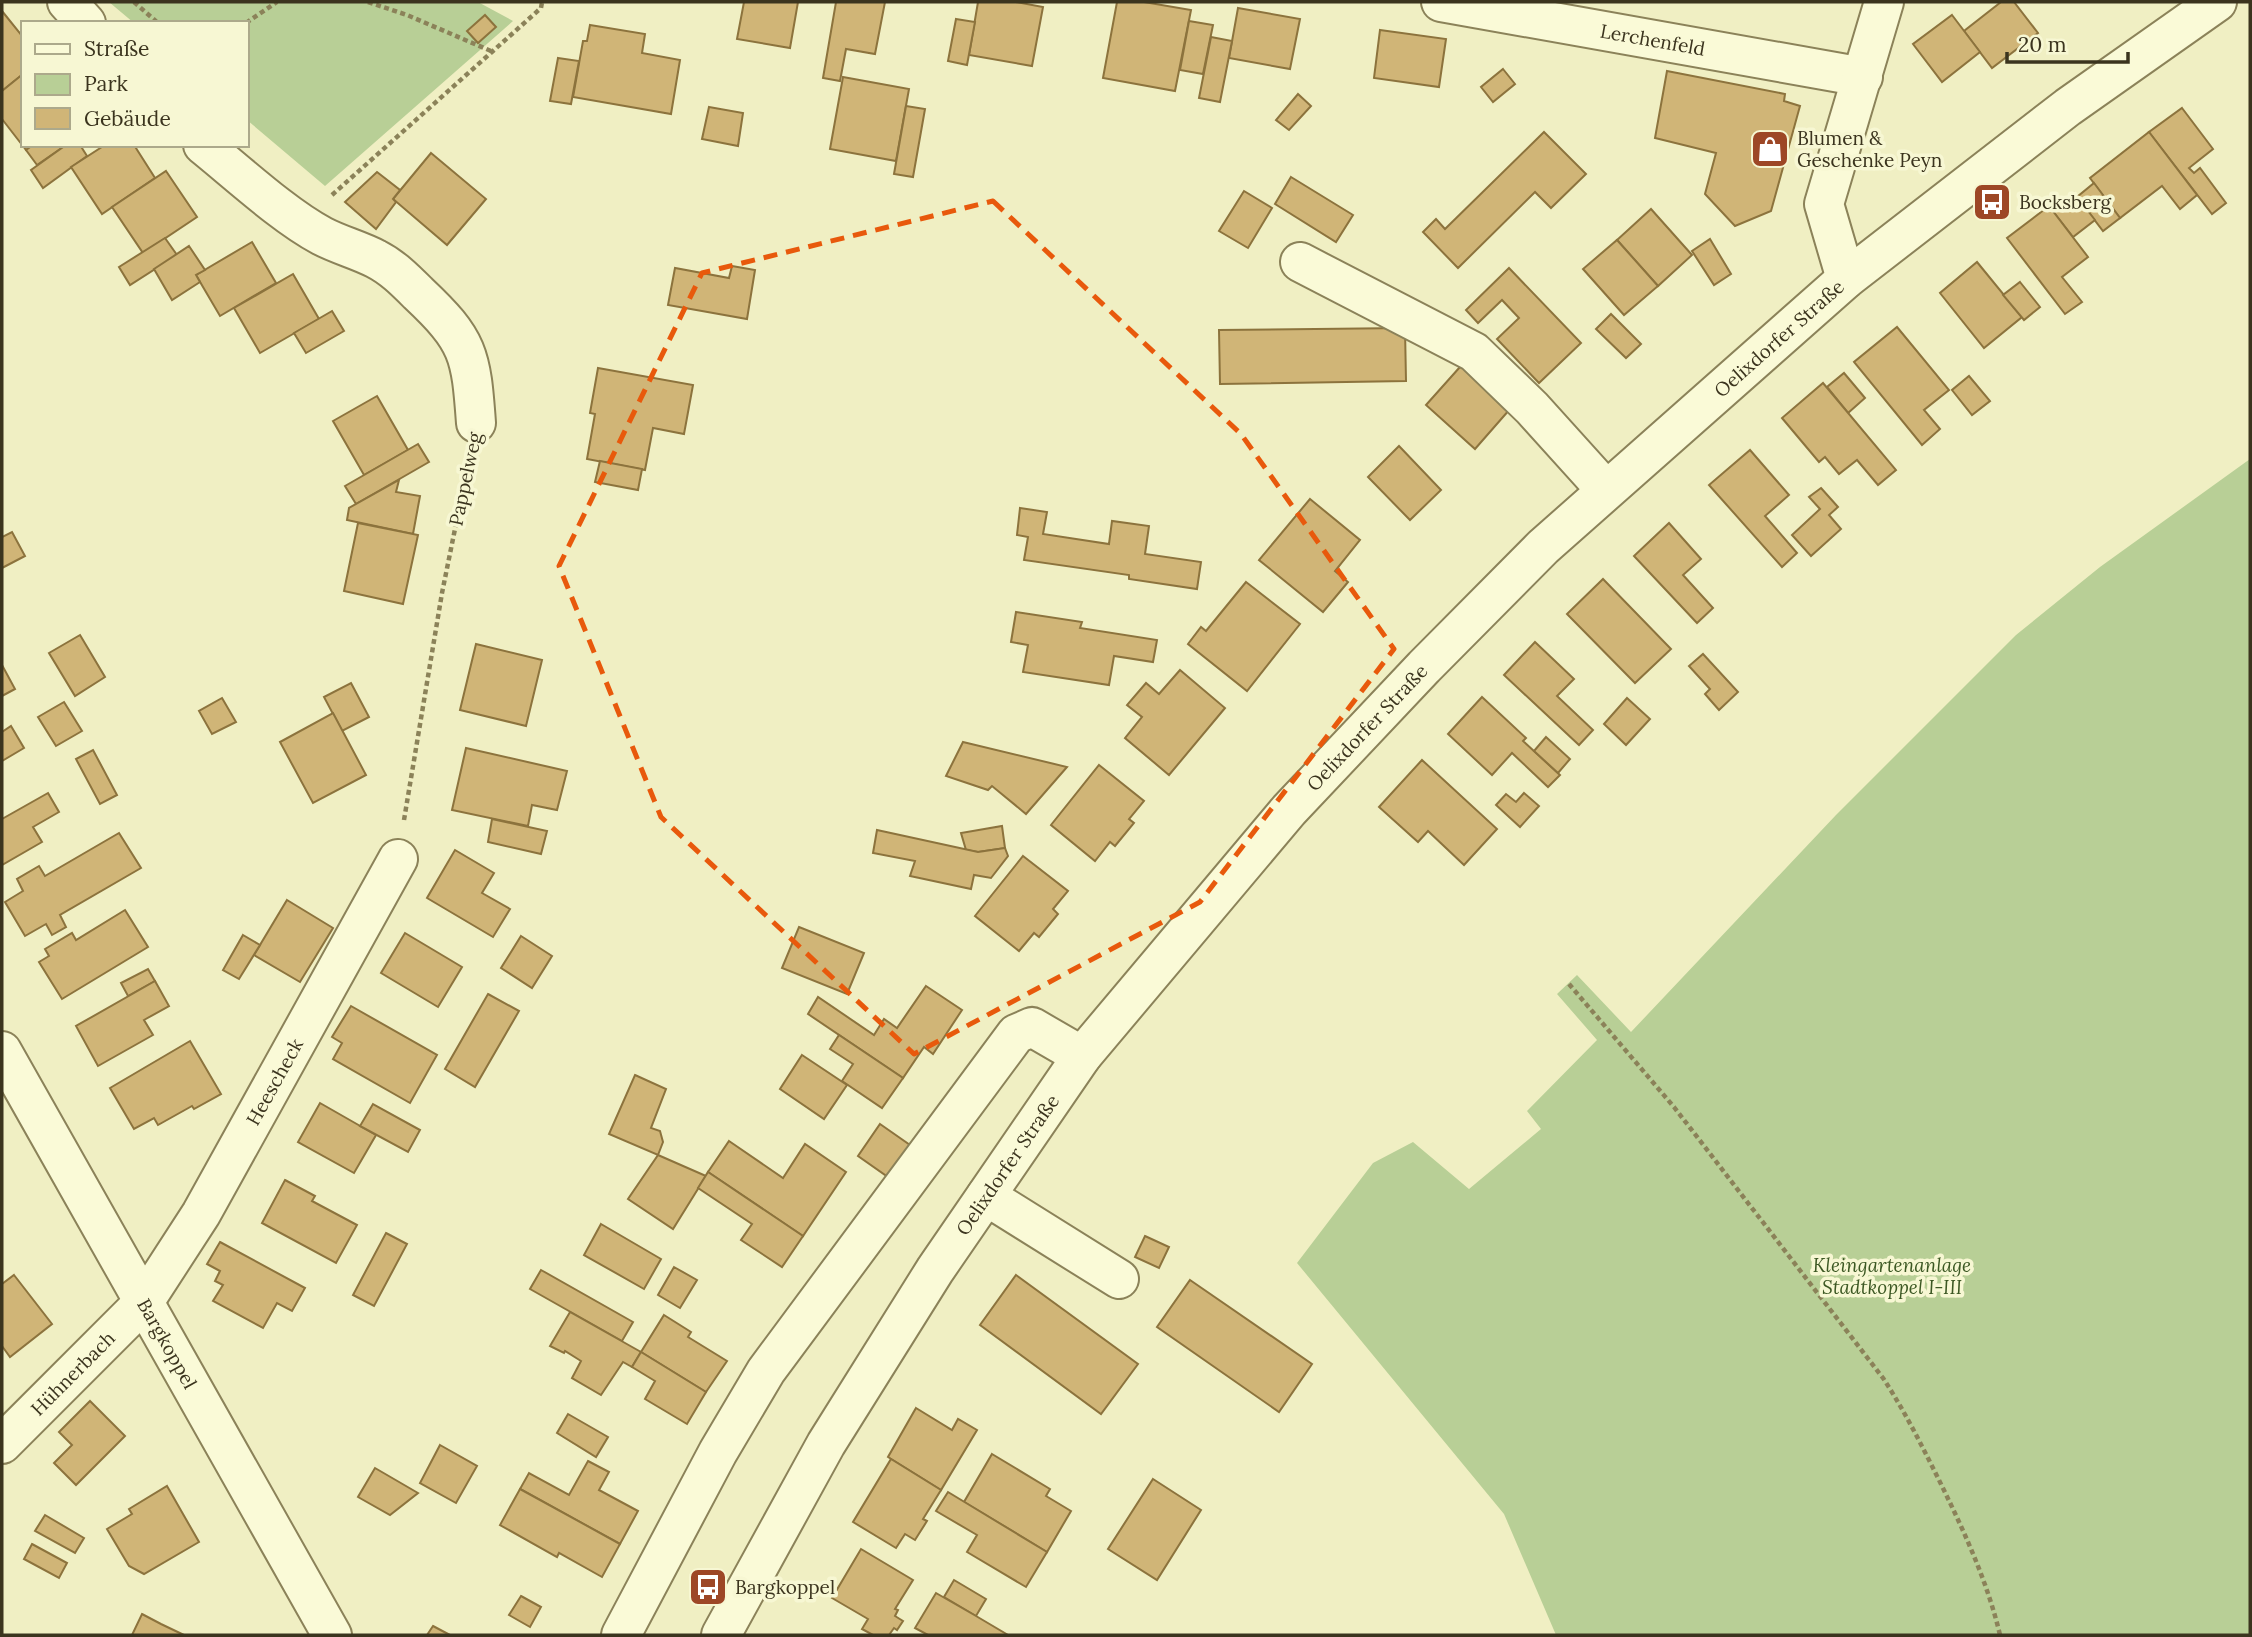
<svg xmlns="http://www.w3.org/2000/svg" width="2252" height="1637" font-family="Lora,serif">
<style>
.green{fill:#b8cf96}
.building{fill:#d0b577;stroke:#8c733d;stroke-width:2}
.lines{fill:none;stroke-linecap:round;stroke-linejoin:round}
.minor-casing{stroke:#8b8259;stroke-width:42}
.path{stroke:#8b8259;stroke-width:4.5;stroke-dasharray:5 3.5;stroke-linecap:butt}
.minor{stroke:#fafad7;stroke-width:38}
.marked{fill:none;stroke:#e8590c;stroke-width:5;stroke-dasharray:14 9;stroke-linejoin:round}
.labels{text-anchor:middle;stroke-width:7;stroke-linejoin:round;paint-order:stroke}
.street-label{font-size:19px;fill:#3b341e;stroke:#f7f7d3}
.poi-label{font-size:19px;fill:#3b341e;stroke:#f7f7d3;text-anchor:start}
.park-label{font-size:19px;font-style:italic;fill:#3c5823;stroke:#f7f7d3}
</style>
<rect width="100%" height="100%" fill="#f0efc3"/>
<!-- green -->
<g class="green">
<path d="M109 2H478L513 21 325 186 247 120V23H134Z"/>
<path d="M2250 459V1635H1556L1504 1514 1297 1263 1373 1163 1413 1142 1469 1189 1541 1129 1527 1111 1597 1040 1557 994 1577 975 1631 1032 1836 815 2016 635 2100 567Z"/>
</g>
<!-- building -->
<g class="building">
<path d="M744 2H798L790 48 737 39Z"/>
<path d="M836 2H885L875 54 846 49 840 81 823 78Z"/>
<path d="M978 2H1016L1043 7 1032 66 969 55Z"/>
<path d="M1117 2H1144L1191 10 1175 91 1103 78Z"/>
<path d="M2001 2H2014L2038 33 1992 68 1964 31Z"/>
<path d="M1238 8 1300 19 1290 69 1229 58Z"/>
<path d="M2 11 23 37V74L2 91Z"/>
<path d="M485 15 496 27 478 43 467 31Z"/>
<path d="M1952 15 1980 52 1942 82 1913 44Z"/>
<path d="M956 19 975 22 967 65 948 61Z"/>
<path d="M1189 21 1213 25 1203 74 1180 70Z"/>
<path d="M590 25 645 34 642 53 680 60 671 114 573 97 583 41H587Z"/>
<path d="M1380 30 1446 39 1439 87 1374 78Z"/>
<path d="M1211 37 1232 41 1220 102 1199 98Z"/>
<path d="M558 58 579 61 571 104 550 101Z"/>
<path d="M1503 69 1515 84 1493 102 1481 87Z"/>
<path d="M1667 71 1785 94 1784 101 1800 106 1771 211 1735 226 1705 194 1716 153 1655 138Z"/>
<path d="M23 74V145H33L26 150 2 119V91Z"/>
<path d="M843 77 909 89 896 161 830 149Z"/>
<path d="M1298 94 1311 106 1289 130 1276 120Z"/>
<path d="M906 106 925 109 913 177 894 174Z"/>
<path d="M709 107 743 113 738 146 702 139Z"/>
<path d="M2182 108 2213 149 2189 168 2194 173 2200 168 2226 203 2212 214 2149 132Z"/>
<path d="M1544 132 1586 174 1551 208 1535 192 1458 268 1423 232 1436 219 1445 229Z"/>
<path d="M2149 132 2197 195 2180 209 2162 186 2120 218 2090 178Z"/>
<path d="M33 145H66L37 165 26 150Z"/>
<path d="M66 145H80L87 156 43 188 31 170Z"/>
<path d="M105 145H134L155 178 102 214 71 167Z"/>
<path d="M431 153 486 199 447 245 393 199Z"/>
<path d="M166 171 197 217 143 253 112 207Z"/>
<path d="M377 172 400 190 393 199 396 202 376 229 345 202Z"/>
<path d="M1291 177 1353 215 1336 242 1275 204Z"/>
<path d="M2094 183 2120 218 2103 231 2077 197Z"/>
<path d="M1244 191 1272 208 1248 248 1219 231Z"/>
<path d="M2074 193 2095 220 2073 237 2052 210Z"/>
<path d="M2049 206 2088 257 2062 277 2082 302 2065 314 2007 238Z"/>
<path d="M1651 209 1692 255 1658 286 1617 240Z"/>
<path d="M165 238 177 255 130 285 119 267Z"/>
<path d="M1710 239 1731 274 1714 285 1692 251Z"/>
<path d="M1617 240 1658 286 1624 315 1583 269Z"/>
<path d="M252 242 276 283 220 316 196 275Z"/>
<path d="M189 246 205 270 196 275 200 282 172 300 154 269Z"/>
<path d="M1977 262 2022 317 1984 348 1940 293Z"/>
<path d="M732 266 755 270 747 319 668 305 675 268 729 278Z"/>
<path d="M1509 268 1581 343 1539 383 1497 339 1519 318 1502 300 1478 323 1466 310Z"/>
<path d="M293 274 319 319 260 353 234 308Z"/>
<path d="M2020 282 2040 307 2024 320 2003 295Z"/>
<path d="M332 311 344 331 306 353 294 333Z"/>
<path d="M1611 314 1641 344 1626 358 1596 329Z"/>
<path d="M1897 327 1949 390 1924 410 1940 429 1922 445 1854 362Z"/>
<path d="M1405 328 1406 381 1220 384 1219 330Z"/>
<path d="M1468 358 1517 401 1475 449 1426 405Z"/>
<path d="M598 368 693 385 684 434 653 428 645 470 587 459 595 414 590 413Z"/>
<path d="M1844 373 1865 398 1848 413 1827 387Z"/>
<path d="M1969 376 1990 401 1972 415 1952 390Z"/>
<path d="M1823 383 1896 470 1878 485 1857 460 1839 474 1825 457 1819 462 1782 418Z"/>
<path d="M377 396 408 450 364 475 333 421Z"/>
<path d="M418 444 429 462 356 504 345 486Z"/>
<path d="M1399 446 1441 490 1410 520 1368 477Z"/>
<path d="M1750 450 1789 495 1765 516 1797 553 1782 567 1709 485Z"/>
<path d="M600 461 642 469 638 490 595 482Z"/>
<path d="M399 480 396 492 420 496 413 534 347 520 349 508Z"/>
<path d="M1821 488 1838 507 1829 515 1841 529 1811 556 1792 535 1820 509 1809 497Z"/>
<path d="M1310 499 1360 540 1335 571 1348 582 1323 612 1259 560Z"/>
<path d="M1020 508 1047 512 1043 534 1109 544 1112 521 1149 526 1145 554 1201 562 1197 589 1129 579V575L1024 560 1028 537 1017 535Z"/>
<path d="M358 523 418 535 403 604 344 591Z"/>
<path d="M1669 523 1701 559 1683 575 1713 608 1697 623 1634 556Z"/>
<path d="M12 532 25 556 2 568V537Z"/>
<path d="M1603 579 1671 649 1635 683 1567 614Z"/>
<path d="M1246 582 1300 624 1247 691 1188 644 1201 627 1206 631Z"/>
<path d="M1016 612 1082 622 1080 628 1157 640 1153 662 1114 656 1109 685 1023 672 1028 645 1011 642Z"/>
<path d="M80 635 105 677 75 696 49 653Z"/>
<path d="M1535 642 1574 679 1557 696 1593 730 1579 745 1504 675Z"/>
<path d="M476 644 542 660 526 726 460 710Z"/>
<path d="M1703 654 1738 692 1719 710 1705 694 1710 689 1689 666Z"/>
<path d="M2 665 15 689 2 696Z"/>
<path d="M1180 670 1225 708 1169 775 1125 738 1142 717 1127 705 1146 683 1159 694Z"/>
<path d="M351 683 369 717 342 731 324 697Z"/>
<path d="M1482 697 1526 738 1523 741 1560 775 1548 787 1512 753 1492 775 1448 734Z"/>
<path d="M222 698 236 722 212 734 199 711Z"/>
<path d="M1627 698 1650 719 1626 745 1604 724Z"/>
<path d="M64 702 82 731 56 746 38 717Z"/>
<path d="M333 713 366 775 313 803 280 742Z"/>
<path d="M11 726 24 748 2 761V732Z"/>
<path d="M1546 737 1570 759 1558 773 1534 751Z"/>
<path d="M963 742 1067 767 1026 814 992 786 988 790 946 776Z"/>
<path d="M466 748 567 771 557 810 532 805 528 826 452 810Z"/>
<path d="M93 750 117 795 100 804 76 759Z"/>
<path d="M1422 760 1497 829 1464 865 1428 831 1418 842 1379 807Z"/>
<path d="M1099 765 1144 801 1129 819 1134 823 1115 846 1110 842 1095 861 1051 825Z"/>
<path d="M48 793 59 812 33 827 42 842 2 865V819Z"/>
<path d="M1524 793 1539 806 1520 827 1496 805 1506 794 1516 802Z"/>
<path d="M492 819 547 831 541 854 488 842Z"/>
<path d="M1002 826 1005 848 978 852 966 850 961 833Z"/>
<path d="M877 830 978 852 1005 848 1008 856 991 878 974 875 971 889 910 876 915 861 873 853Z"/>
<path d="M119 833 141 868 60 915 66 927 52 935 46 924 25 936 5 902 23 891 17 879 39 866 45 876Z"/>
<path d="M455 850 494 873 482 893 510 909 493 937 427 898Z"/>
<path d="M1023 856 1068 891 1053 909 1058 914 1039 937 1034 933 1019 951 975 916Z"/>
<path d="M287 900 333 928 300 982 254 955Z"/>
<path d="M125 910 148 947 62 999 39 962 49 956 45 949 72 933 76 940Z"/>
<path d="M799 927 864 953 847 994 782 968Z"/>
<path d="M405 933 462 967 438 1007 381 973Z"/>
<path d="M243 935 260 945 239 979 223 970Z"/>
<path d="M521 936 552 956 532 988 501 968Z"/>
<path d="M148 969 155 981 128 996 121 983Z"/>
<path d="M155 981 169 1006 144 1020 153 1035 98 1066 76 1026Z"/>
<path d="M926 986 962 1010 933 1054 924 1047 903 1078 808 1014 818 997 874 1035 884 1019 897 1028Z"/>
<path d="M488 994 519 1011 475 1087 445 1069Z"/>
<path d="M351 1006 437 1055 410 1103 333 1059 342 1043 332 1037Z"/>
<path d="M839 1035 903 1078 882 1108 842 1081 853 1064 830 1049Z"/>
<path d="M190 1041 221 1094 194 1109 192 1106 158 1125 154 1118 134 1129 110 1088Z"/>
<path d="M802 1055 847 1085 824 1119 780 1089Z"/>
<path d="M635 1075 666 1089 651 1128 660 1131 663 1142 658 1155 609 1134Z"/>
<path d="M320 1103 376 1135 354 1173 298 1142Z"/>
<path d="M373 1104 420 1130 408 1152 360 1126Z"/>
<path d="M880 1124 910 1145 888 1177 858 1156Z"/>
<path d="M729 1141 783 1178 805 1144 846 1172 803 1236 708 1172Z"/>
<path d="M658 1155 706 1176 673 1229 628 1199Z"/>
<path d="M708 1172 803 1236 782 1267 741 1240 752 1224 698 1188Z"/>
<path d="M285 1180 315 1196 312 1201 357 1225 336 1263 262 1223Z"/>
<path d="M601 1224 661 1259 644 1289 584 1255Z"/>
<path d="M386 1233 407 1244 374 1306 353 1295Z"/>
<path d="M1145 1236 1169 1247 1159 1268 1135 1257Z"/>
<path d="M220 1242 305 1288 292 1311 277 1303 263 1328 213 1301 223 1285 215 1281 220 1271 207 1264Z"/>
<path d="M674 1267 697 1280 680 1308 658 1295Z"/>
<path d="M541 1270 633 1322 622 1341 530 1289Z"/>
<path d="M14 1275 52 1324 10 1357 2 1346V1284Z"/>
<path d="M1016 1275 1138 1364 1101 1414 980 1325Z"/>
<path d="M1190 1280 1312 1364 1279 1412 1157 1327Z"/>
<path d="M570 1312 641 1352 632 1367 623 1362 601 1395 572 1378 581 1361 565 1351 564 1353 550 1346Z"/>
<path d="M664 1315 691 1332 688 1337 727 1361 706 1392 641 1352Z"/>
<path d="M641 1352 706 1392 687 1424 645 1399 655 1381 632 1367Z"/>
<path d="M90 1401 125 1436 76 1485 54 1463 72 1445 59 1432Z"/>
<path d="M916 1408 952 1430 958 1419 977 1430 941 1490 888 1457Z"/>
<path d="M568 1414 608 1437 596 1457 557 1433Z"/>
<path d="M440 1445 477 1466 456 1503 420 1483Z"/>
<path d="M992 1454 1050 1489 1046 1496 1071 1511 1047 1552 964 1502Z"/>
<path d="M891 1459 941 1490 923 1519 927 1521 915 1540 905 1534 896 1548 853 1522Z"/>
<path d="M588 1461 609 1472 599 1490 638 1511 620 1544 520 1489 529 1473 569 1495Z"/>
<path d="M375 1468 418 1493 390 1515 358 1497Z"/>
<path d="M1153 1479 1201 1510 1157 1580 1108 1549Z"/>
<path d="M167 1486 199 1542 144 1574 129 1566 107 1529 132 1514 129 1509Z"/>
<path d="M520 1489 620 1544 602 1577 559 1553 557 1557 500 1525Z"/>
<path d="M948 1492 1047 1552 1026 1587 967 1552 977 1535 936 1511Z"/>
<path d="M45 1515 84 1538 75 1553 35 1531Z"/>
<path d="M32 1544 67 1563 59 1578 24 1559Z"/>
<path d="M861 1549 913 1580 895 1609 898 1610 895 1616 903 1621 897 1630 894 1628 889 1635H873L862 1629 868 1619 832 1598Z"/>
<path d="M954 1580 986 1599 976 1616 944 1597Z"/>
<path d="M936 1593 976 1616 1008 1635H928L915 1628Z"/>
<path d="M521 1596 541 1607 530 1627 509 1615Z"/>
<path d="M142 1614 161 1624 184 1635H132Z"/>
<path d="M433 1626 450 1635H427Z"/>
</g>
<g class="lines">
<defs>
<g id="minor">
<path d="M67 2 86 23"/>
<path id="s1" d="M1441 2 1863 77"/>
<path d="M203 145C239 174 283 215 322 236 339 245 359 250 376 259 392 267 405 280 418 293 469 341 471 354 476 423"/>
<path d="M1300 262 1474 352 1532 408 1606 490"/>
<path d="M1846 279 1824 204 1884 2"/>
<path id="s2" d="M2 1051 332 1635"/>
<path d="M986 1196 1119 1279"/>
<path id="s3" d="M2 1444 144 1302 201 1214 398 859"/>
<path d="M621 1635 718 1452 766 1371 1016 1034 1032 1027 1082 1056"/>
<path id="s4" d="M721 1635 826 1444 935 1270 1082 1056 1289 810 1424 667 1543 547 1846 279 2068 107 2217 2"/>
</g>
</defs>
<!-- minor casing -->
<use href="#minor" class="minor-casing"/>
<!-- path -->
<g class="path">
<path d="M134 2 158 23"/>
<path d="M368 2 407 15 491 51"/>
<path d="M246 23 277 2"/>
<path d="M332 195 541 8 542 2"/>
<path d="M404 820 442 593 469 460"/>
<path d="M1569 984 1674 1107 1883 1378C1904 1410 1921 1444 1938 1478 1963 1529 1987 1580 2000 1635"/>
</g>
<!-- minor -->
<use href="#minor" class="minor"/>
</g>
<!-- marked area -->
<path class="marked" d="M993 201 1241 434 1394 649 1200 902 914 1054 661 817 559 566 702 273Z"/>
<!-- icons -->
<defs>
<symbol id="shop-square" viewBox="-11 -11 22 22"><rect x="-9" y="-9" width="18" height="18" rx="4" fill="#9d4726" stroke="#f7f7d3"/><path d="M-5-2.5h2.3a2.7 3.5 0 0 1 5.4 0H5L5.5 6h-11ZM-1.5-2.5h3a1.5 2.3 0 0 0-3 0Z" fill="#fff"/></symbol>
<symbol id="bus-square" viewBox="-11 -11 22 22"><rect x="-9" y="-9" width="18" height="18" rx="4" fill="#9d4726" stroke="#f7f7d3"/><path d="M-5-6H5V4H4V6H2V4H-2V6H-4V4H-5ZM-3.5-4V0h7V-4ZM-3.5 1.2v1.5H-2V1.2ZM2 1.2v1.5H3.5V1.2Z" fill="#fff"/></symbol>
</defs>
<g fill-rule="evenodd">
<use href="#shop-square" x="1748" y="127" width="44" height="44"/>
<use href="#bus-square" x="1970" y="180" width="44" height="44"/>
<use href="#bus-square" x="686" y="1565" width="44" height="44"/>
</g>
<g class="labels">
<!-- street labels -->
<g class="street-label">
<text dy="7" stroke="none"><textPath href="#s1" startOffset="215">Lerchenfeld</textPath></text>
<text dy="7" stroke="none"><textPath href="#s4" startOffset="1685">Oelixdorfer Straße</textPath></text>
<text transform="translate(465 479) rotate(-78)" y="7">Pappelweg</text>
<text dy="7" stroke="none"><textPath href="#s4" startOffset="1118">Oelixdorfer Straße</textPath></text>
<text dy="7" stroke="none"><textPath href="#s3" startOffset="457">Heescheck</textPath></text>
<text dy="7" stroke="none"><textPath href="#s4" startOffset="551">Oelixdorfer Straße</textPath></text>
<text dy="7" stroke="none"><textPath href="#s2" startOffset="336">Bargkoppel</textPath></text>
<text dy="7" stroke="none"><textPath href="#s3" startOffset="100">Hühnerbach</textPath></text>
</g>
<!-- poi labels -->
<g class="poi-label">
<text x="1797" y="145">Blumen &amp;<tspan x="1797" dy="22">Geschenke Peyn</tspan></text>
<text x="2019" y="209">Bocksberg</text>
<text x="735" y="1594">Bargkoppel</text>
</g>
<!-- park labels -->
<g class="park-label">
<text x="1892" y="1272">Kleingartenanlage<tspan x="1892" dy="22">Stadtkoppel I-III</tspan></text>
</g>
</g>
<!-- border -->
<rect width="2252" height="1637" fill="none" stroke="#3b341e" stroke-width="7"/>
<!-- legend -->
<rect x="21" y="21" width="228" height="126" fill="#f7f7d3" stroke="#aca98b" stroke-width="2"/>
<rect x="35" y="44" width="35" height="10" fill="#fafad7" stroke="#aca98b" stroke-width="2"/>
<text x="84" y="56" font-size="21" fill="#3b341e">Straße</text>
<rect x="35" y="74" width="35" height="21" fill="#b8cf96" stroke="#aca98b" stroke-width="2"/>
<text x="84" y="91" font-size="21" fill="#3b341e">Park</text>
<rect x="35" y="108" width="35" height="21" fill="#d0b577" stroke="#aca98b" stroke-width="2"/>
<text x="84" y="126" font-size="21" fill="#3b341e">Gebäude</text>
<!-- scale -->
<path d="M2007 52v10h121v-10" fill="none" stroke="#3b341e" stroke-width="3.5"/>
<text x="2018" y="52" font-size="21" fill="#3b341e" stroke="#f7f7d3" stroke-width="5" paint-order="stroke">20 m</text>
</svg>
